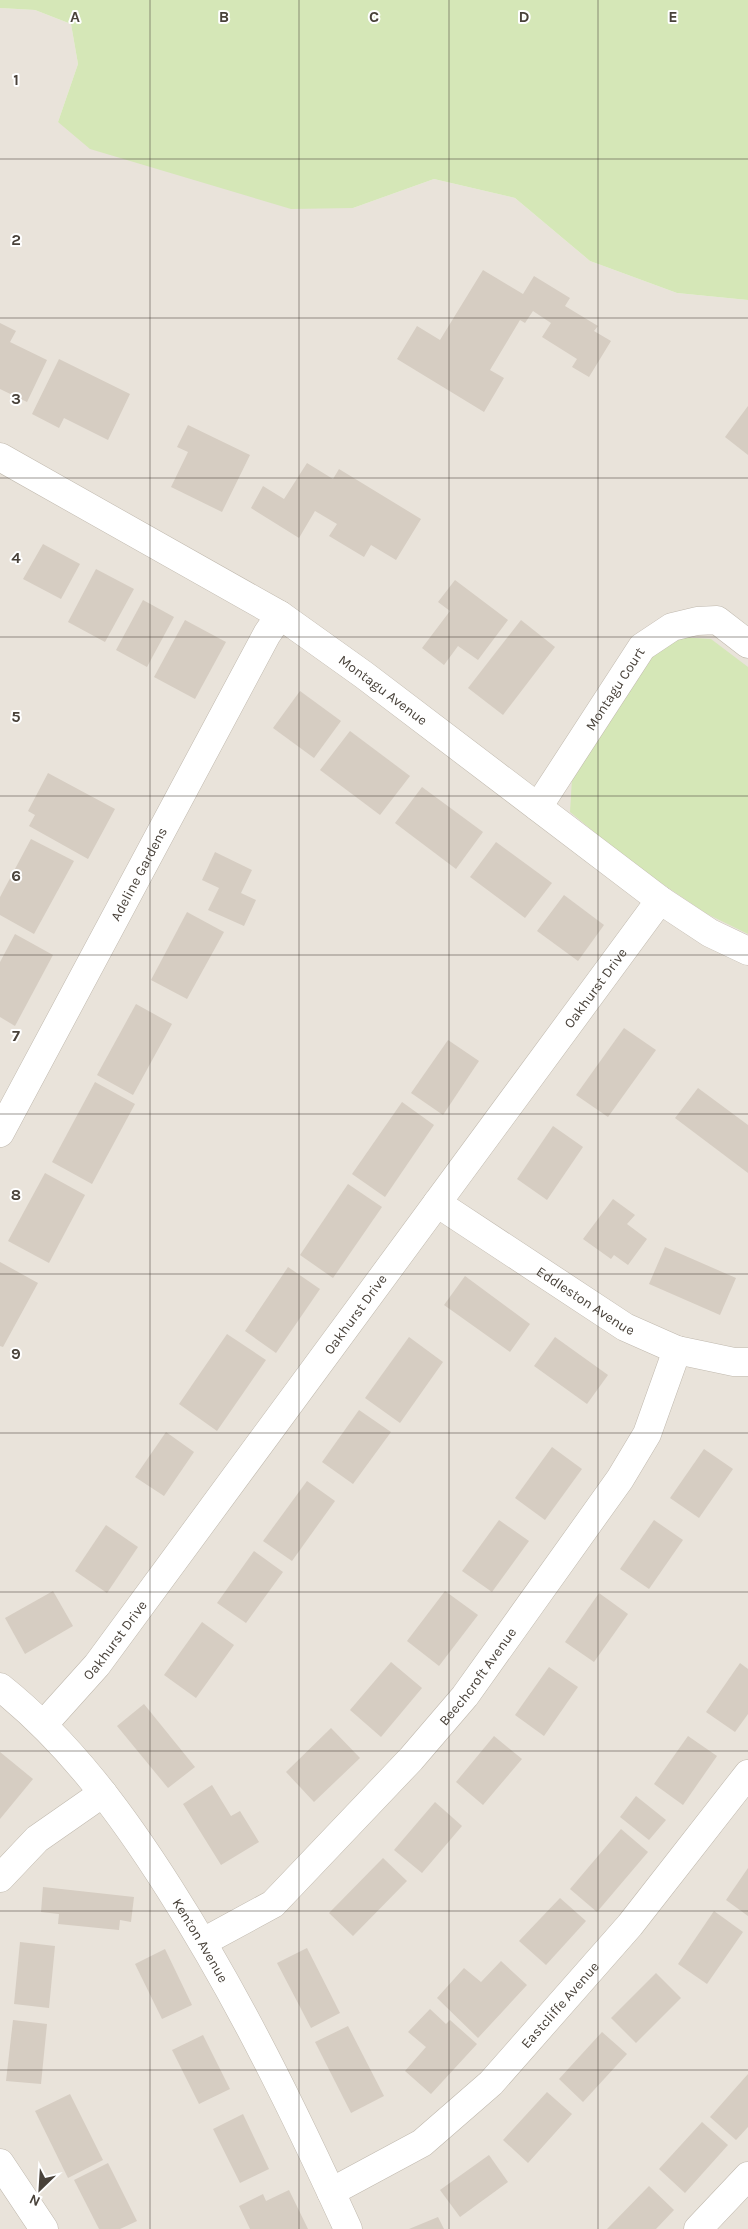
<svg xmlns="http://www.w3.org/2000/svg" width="748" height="2229" font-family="Karla,sans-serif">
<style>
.residential{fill:#e9e3da}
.green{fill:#d5e7b7}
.building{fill:#d6cdc2}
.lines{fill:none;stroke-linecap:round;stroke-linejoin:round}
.minor-casing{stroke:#c0b9ae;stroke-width:29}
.minor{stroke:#fff;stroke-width:28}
.grid{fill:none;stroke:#49423a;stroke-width:1;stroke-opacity:0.55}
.labels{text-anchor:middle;stroke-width:4;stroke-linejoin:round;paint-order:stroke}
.street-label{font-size:14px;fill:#49423a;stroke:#fff}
.grid-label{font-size:16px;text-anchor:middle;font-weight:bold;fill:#49423a;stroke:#fff;stroke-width:4;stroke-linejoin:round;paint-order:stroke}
</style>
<rect width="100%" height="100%" fill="#f5f2ec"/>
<!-- residential -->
<path class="residential" d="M0 8 35 10 71 24 78 64 58 122 353 208 434 179 515 198 590 261 677 293 748 300V2229H0Z"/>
<!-- green -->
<g class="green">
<path d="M0 0H748V300L677 293 590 261 515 198 434 179 353 208 291 209 90 149 58 122 78 64 71 24 35 10 0 8Z"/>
<path d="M679 637 711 639 748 667V934L707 914 633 864 570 812 572 779 656 647Z"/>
</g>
<!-- building -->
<g class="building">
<path d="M483 270 523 294 534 276 570 298 565 306 598 326 594 331 611 341 589 377 572 367 577 359 542 337 551 323 533 311 525 323 520 320 490 370 504 378 484 412 397 359 417 326 440 340Z"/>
<path d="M0 323 16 331 10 342 47 360 27 402 0 389Z"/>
<path d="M59 359 130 394 108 440 64 418 59 428 32 414Z"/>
<path d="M748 406V455L725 437Z"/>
<path d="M188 425 250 455 222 512 171 487 188 452 177 447Z"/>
<path d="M307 463 333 479 339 469 421 519 396 560 371 545 364 557 329 536 337 524 315 511 299 538 251 508 263 486 284 499Z"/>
<path d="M43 544 80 564 61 599 23 579Z"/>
<path d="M96 569 134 589 105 642 68 622Z"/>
<path d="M455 580 508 620 478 660 458 646 444 665 422 648 450 611 438 602Z"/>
<path d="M143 600 174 617 147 667 116 650Z"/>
<path d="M185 620 226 642 195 699 154 677Z"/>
<path d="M521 620 555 647 503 715 468 688Z"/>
<path d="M300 691 341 721 314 758 273 728Z"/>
<path d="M350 731 410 776 380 815 320 770Z"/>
<path d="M48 773 115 809 88 859 29 826 35 815 28 811Z"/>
<path d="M422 787 483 832 456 869 395 823Z"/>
<path d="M31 839 74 861 34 934 0 915V897Z"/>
<path d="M496 842 552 883 525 918 470 877Z"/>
<path d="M215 852 252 870 241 893 256 900 244 926 208 910 219 888 202 880Z"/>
<path d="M564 895 604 925 578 961 537 931Z"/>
<path d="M187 912 224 932 187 999 151 980Z"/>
<path d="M15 934 53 955 15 1026 0 1017V962Z"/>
<path d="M136 1004 172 1024 133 1095 97 1075Z"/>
<path d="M624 1028 656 1050 608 1117 576 1095Z"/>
<path d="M448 1040 479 1061 443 1115 411 1093Z"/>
<path d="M95 1082 135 1104 92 1184 52 1162Z"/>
<path d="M698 1088 748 1125V1173L675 1118Z"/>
<path d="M402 1102 434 1125 385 1197 352 1174Z"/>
<path d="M553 1126 583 1147 547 1200 517 1179Z"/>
<path d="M45 1173 85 1195 49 1263 8 1241Z"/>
<path d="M348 1184 382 1207 333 1278 300 1255Z"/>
<path d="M613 1199 635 1215 627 1224 647 1239 628 1265 614 1255 611 1259 583 1239Z"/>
<path d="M665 1247 736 1278 720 1315 649 1284Z"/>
<path d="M0 1262 38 1283 3 1347 0 1346Z"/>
<path d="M288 1267 320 1289 276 1353 245 1331Z"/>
<path d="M465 1276 530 1324 510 1352 444 1305Z"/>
<path d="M227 1334 266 1360 217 1431 179 1404Z"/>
<path d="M409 1337 443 1362 400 1423 365 1398Z"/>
<path d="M555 1337 608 1375 587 1404 534 1366Z"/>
<path d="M359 1410 391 1432 353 1484 322 1462Z"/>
<path d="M166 1432 194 1452 164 1496 135 1477Z"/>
<path d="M552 1447 582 1469 545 1520 515 1498Z"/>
<path d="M704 1449 733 1469 699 1518 670 1498Z"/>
<path d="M307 1481 335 1501 292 1561 263 1541Z"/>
<path d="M499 1520 529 1541 492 1592 462 1571Z"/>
<path d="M654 1520 683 1540 649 1589 620 1569Z"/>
<path d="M106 1525 138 1547 107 1593 75 1571Z"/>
<path d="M254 1551 283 1572 246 1623 217 1603Z"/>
<path d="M53 1591 73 1626 25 1654 5 1618Z"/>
<path d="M445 1591 478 1615 439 1666 407 1641Z"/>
<path d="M599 1593 628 1614 594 1662 565 1642Z"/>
<path d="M202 1622 234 1645 196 1698 164 1675Z"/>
<path d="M391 1662 422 1688 381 1737 350 1710Z"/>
<path d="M740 1663 748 1669V1714L735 1732 706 1712Z"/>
<path d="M549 1667 578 1687 544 1736 515 1715Z"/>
<path d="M144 1704 195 1767 168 1788 117 1726Z"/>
<path d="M331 1728 360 1758 314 1802 286 1772Z"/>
<path d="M494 1736 522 1759 483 1805 456 1782Z"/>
<path d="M688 1736 717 1756 683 1805 654 1784Z"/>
<path d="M0 1752 33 1779 0 1819Z"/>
<path d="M212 1785 231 1816 240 1811 259 1842 221 1865 183 1804Z"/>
<path d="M636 1796 666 1820 649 1840 620 1817Z"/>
<path d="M435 1802 462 1826 422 1873 394 1850Z"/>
<path d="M621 1829 648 1852 597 1912 570 1889Z"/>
<path d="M383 1858 407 1881 353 1936 329 1913Z"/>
<path d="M748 1868V1916L726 1900Z"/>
<path d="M43 1887 134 1897 131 1922 120 1920 119 1930 58 1924 59 1914 41 1912Z"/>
<path d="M560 1898 586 1921 546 1965 519 1941Z"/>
<path d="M714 1911 743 1932 707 1984 678 1964Z"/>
<path d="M20 1942 55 1946 49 2008 14 2004Z"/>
<path d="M307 1948 340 2013 311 2028 277 1963Z"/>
<path d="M165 1949 192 2005 162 2019 135 1964Z"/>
<path d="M501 1961 527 1985 478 2038 437 1998 464 1968 481 1982Z"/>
<path d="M656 1973 681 1998 636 2043 611 2018Z"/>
<path d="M430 2009 446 2024 450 2020 477 2044 431 2094 405 2071 426 2047 408 2032Z"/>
<path d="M13 2020 47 2024 41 2084 6 2081Z"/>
<path d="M348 2026 384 2096 351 2113 315 2042Z"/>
<path d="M602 2032 627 2054 583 2102 559 2079Z"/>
<path d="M203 2035 230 2089 199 2104 172 2050Z"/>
<path d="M748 2074V2127L736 2140 710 2117Z"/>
<path d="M547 2092 572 2114 528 2163 503 2140Z"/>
<path d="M70 2094 103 2160 68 2178 35 2111Z"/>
<path d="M243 2114 269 2169 240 2183 213 2129Z"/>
<path d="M702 2122 728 2145 685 2193 659 2169Z"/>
<path d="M489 2155 508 2182 460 2217 440 2190Z"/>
<path d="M108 2163 137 2221 120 2229H99L74 2180Z"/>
<path d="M649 2186 674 2210 656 2229H607Z"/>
<path d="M289 2190 308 2229H250L239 2206 263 2194 266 2201Z"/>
<path d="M438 2217 444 2229H409Z"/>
</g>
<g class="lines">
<defs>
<g id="minor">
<path id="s1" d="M0 457 280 615 364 675 660 900 710 933 748 951"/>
<path id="s2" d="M538 807 642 647 672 627 697 621 717 620 748 644"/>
<path id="s3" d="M0 1133 267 634 280 615"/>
<path id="s4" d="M437 1203 625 1327 677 1350 734 1362H748"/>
<path id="s5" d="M0 1687C69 1742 122 1814 169 1888 238 1996 295 2113 348 2229"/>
<path id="s6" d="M44 1724 97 1665 660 900"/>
<path d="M0 1878 37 1839 103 1793"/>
<path id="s7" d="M203 1942 273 1904 411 1759 465 1696 620 1479 647 1434 677 1350"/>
<path d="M0 2163 44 2229"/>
<path id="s8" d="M331 2192 422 2143 491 2083 630 1925 748 1774"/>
<path d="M698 2229 748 2176"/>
</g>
</defs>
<!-- minor casing -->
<use href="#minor" class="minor-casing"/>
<!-- minor -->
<use href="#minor" class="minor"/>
</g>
<!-- grid -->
<path class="grid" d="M150 0V2229M299 0V2229M449 0V2229M598 0V2229M0 159H748M0 318H748M0 478H748M0 637H748M0 796H748M0 955H748M0 1114H748M0 1274H748M0 1433H748M0 1592H748M0 1751H748M0 1911H748M0 2070H748"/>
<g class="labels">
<!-- street labels -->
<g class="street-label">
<text dy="5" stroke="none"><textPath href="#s2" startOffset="141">Montagu Court</textPath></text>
<text dy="5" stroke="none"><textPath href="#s1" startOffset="449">Montagu Avenue</textPath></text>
<text dy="5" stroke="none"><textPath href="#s3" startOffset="294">Adeline Gardens</textPath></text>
<text dy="5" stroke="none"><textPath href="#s6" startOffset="920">Oakhurst Drive</textPath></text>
<text dy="5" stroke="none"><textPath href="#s4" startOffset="178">Eddleston Avenue</textPath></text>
<text dy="5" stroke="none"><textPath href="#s6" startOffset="515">Oakhurst Drive</textPath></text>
<text dy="5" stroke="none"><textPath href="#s6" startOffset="110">Oakhurst Drive</textPath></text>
<text dy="5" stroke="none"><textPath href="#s7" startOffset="386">Beechcroft Avenue</textPath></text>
<text dy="5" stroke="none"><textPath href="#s5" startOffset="325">Kenton Avenue</textPath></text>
<text dy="5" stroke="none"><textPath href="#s8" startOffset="299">Eastcliffe Avenue</textPath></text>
</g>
</g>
<g class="grid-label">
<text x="75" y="22">A</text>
<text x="224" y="22">B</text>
<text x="374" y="22">C</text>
<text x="524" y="22">D</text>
<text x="673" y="22">E</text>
<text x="16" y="85">1</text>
<text x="16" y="245">2</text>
<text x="16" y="404">3</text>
<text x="16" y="563">4</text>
<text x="16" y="722">5</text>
<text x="16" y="881">6</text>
<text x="16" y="1041">7</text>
<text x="16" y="1200">8</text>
<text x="16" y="1359">9</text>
</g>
<!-- north arrow -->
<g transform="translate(40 2189) rotate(205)" stroke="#ffffff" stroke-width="4" paint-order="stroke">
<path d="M0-4L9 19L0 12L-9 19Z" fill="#49423a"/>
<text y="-8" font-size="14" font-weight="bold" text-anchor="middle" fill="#49423a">N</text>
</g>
</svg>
